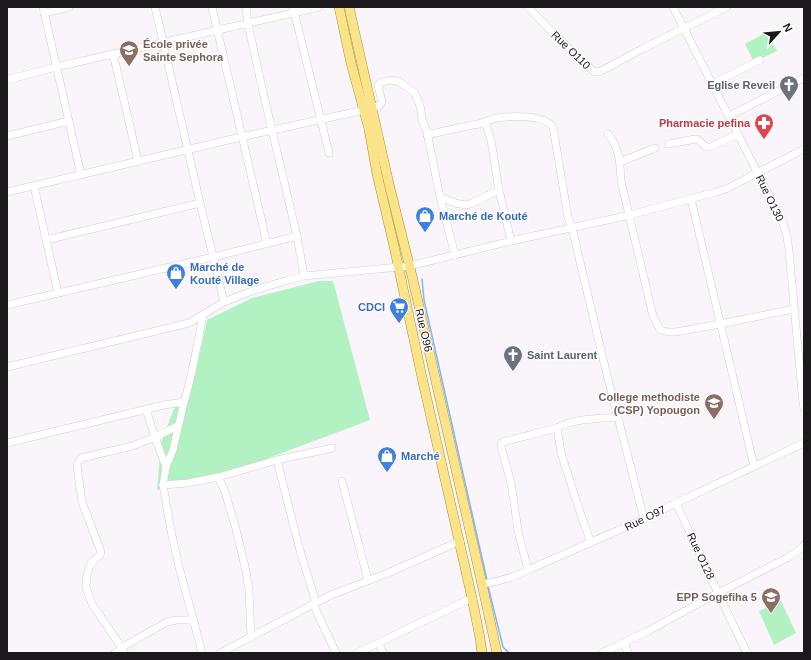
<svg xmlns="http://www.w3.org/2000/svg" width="811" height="660" font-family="Helvetica,sans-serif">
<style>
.green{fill:#b2f1c2}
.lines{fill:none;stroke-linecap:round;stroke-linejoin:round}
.stream{stroke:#80b7fe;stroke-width:1.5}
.minor-casing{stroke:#d1cdd1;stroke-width:8}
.major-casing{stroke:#ab9130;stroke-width:10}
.minor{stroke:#fff;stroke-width:7}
.major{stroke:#fbe38a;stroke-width:9}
.labels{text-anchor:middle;stroke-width:3;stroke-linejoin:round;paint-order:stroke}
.education-label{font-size:11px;font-weight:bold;fill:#785e54;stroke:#fff;text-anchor:end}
.street-label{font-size:11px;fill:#1b191b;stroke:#fff}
.worship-label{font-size:11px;font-weight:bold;fill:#5b616d;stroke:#fff;text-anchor:end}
.health-label{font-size:11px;font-weight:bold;fill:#be3a42;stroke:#fff;text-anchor:end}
.shop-label{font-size:11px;font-weight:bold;fill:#366cbe;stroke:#fff;text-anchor:start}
</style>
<rect width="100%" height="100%" fill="#faf5fa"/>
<!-- green -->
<g class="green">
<path d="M767 32 777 51 754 62 745 44Z"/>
<path d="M319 281H333L370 420 250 465 157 490 161 443 173 411 195 375 207 320 252 298Z"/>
<path d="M781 601 796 633 774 645 759 611Z"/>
</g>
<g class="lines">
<!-- stream -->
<g class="stream">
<path d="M422 279 424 300 487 580"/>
<path d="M488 586 503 647 509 653"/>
</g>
<defs>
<g id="minor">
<path d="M43 7 81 175"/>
<path d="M155 7 200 203 224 302"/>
<path d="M212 7 267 244"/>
<path d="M246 7 248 24 263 92 297 236 304 276"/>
<path d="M293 7 329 153"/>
<path d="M528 7 554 34 593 71 597 72 601 71 644 48 727 7"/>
<path d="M673 7 782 221 787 236 789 251 803 403 804 408"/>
<path d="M44 13 69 7"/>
<path d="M113 53 138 161"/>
<path d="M7 80 56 67 319 7"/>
<path d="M712 84 760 60"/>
<path d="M372 107 379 106 382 102 378 85 380 83 390 80 398 81 414 92 419 103 421 110 422 120 427 132 440 197C450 201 460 206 470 204L499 190"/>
<path d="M729 116 804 78"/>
<path d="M485 122 491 140 499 190 511 241"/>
<path d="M608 134C620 149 620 163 621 181L653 316 659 328 661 330 668 332H676L720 324 794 309"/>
<path d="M427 135C444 131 461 127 479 124 485 122 490 119 497 118 510 116 544 114 553 127L568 217 572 228 605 367 644 519"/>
<path d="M7 136 69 121"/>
<path d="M669 144 695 139H697L706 147H711L738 134"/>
<path d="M620 162 655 148"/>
<path d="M34 186 58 293"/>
<path d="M7 192 241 137 364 110"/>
<path d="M440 197 455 255"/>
<path d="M691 199 754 466"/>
<path d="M46 240 200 203"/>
<path d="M7 305 213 257 297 236"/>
<path d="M7 367 189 323 224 302 252 291 285 281 304 276 399 267 409 266 511 241 630 215 716 192 728 188 804 149"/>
<path d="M184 402 173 450 166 467 163 485 171 531 179 567 195 626 202 653"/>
<path d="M146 409 155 437 166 467"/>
<path d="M557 428 561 453 581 515 591 543"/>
<path d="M7 443 164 405 184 402C193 374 197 344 203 315"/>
<path d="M277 460 299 547 316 603"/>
<path d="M218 477 224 489 235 525 246 571 249 591 251 637"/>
<path d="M342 481 368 580"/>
<path d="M163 485 188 483 218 477 277 460 332 448"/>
<path d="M676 503 718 593 747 653"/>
<path d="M528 570 518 531 515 509 511 483 501 446V444L503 442 557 428C574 418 599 419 618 417"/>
<path d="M482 584C500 582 512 578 528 570L644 519 676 503 804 443"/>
<path d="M313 604 336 653"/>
<path d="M379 643 383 653"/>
<path d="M624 643 628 653"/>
<path d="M115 653 126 645 167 622 176 620H193"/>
<path d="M124 653 122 648 92 604 86 587 87 574 91 563 99 556 101 552 82 502 77 466 78 462 81 458 132 446 155 437 178 426"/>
<path d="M220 653 331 595 388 573 460 541"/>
<path d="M357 653 472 598"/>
<path d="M602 653 648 631 718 593 787 558 799 550 804 545"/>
</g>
<g id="major">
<path d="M339 7 351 63 369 129 377 174 394 246 423 382 472 598 480 638 482 653"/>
<path d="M349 7 389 184 413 280 482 584 497 653"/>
</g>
</defs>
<!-- minor casing -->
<use href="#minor" class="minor-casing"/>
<!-- major casing -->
<use href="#major" class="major-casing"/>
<!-- minor -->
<use href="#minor" class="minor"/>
<!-- major -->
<use href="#major" class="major"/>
</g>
<!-- icons -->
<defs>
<symbol id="school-pin" viewBox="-11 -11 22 30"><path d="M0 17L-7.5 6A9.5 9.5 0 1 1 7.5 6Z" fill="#8d6e63" stroke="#fff"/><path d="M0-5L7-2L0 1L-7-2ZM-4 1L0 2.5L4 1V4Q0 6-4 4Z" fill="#fff"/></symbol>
<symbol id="church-pin" viewBox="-11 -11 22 30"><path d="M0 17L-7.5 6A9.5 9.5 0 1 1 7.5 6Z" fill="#6b7280" stroke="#fff"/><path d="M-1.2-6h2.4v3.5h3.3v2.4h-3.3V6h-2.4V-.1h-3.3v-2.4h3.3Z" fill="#fff"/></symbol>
<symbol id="pharmacy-pin" viewBox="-11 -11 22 30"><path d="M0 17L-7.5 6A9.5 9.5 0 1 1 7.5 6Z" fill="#e0444e" stroke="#fff"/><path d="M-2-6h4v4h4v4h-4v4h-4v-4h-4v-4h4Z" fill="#fff"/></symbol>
<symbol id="shop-pin" viewBox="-11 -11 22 30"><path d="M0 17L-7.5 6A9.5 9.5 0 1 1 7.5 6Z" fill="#3f7fe0" stroke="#fff"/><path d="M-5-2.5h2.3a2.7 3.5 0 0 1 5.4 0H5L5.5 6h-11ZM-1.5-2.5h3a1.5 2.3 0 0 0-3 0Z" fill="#fff"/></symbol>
<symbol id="supermarket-pin" viewBox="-11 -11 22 30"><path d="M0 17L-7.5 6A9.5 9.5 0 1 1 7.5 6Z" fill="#3f7fe0" stroke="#fff"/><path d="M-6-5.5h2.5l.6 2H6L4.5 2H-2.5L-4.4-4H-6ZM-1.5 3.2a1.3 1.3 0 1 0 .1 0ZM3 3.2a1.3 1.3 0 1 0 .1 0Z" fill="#fff"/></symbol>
</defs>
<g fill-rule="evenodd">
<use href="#school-pin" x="118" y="39" width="22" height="30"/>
<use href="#church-pin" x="778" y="74" width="22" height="30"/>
<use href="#pharmacy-pin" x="753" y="112" width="22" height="30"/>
<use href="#shop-pin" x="414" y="205" width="22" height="30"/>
<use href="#shop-pin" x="165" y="262" width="22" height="30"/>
<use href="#supermarket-pin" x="388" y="296" width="22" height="30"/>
<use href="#church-pin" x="502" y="344" width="22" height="30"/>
<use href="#school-pin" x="703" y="392" width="22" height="30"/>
<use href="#shop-pin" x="376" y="445" width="22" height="30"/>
<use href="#school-pin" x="760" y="586" width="22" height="30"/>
</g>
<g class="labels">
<!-- education labels -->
<g class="education-label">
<text x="143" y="48" text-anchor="start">École privée<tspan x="143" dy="13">Sainte Sephora</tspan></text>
<text x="700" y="401">College methodiste<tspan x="700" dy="13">(CSP) Yopougon</tspan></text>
<text x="757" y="601">EPP Sogefiha 5</text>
</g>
<!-- street labels -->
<g class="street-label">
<text transform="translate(571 50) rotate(44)" y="4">Rue O110</text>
<text transform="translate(770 198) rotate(64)" y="4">Rue O130</text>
<text transform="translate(424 330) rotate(77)" y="4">Rue O96</text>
<text transform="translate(645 518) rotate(-26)" y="4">Rue O97</text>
<text transform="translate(701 556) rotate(65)" y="4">Rue O128</text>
</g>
<!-- worship labels -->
<g class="worship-label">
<text x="775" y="89">Eglise Reveil</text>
<text x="527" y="359" text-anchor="start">Saint Laurent</text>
</g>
<!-- health labels -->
<g class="health-label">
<text x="750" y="127">Pharmacie pefina</text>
</g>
<!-- shop labels -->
<g class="shop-label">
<text x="439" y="220">Marché de Kouté</text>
<text x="190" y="271">Marché de<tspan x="190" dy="13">Kouté Village</tspan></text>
<text x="385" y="311" text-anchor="end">CDCI</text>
<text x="401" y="460">Marché</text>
</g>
</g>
<!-- border -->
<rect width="811" height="660" fill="none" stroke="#1b191b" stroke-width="16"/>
<!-- north arrow -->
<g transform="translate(779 32) rotate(63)" stroke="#ffffff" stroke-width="3" paint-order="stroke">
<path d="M0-3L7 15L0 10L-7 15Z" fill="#1b191b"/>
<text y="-6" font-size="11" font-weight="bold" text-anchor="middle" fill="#1b191b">N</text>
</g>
</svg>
